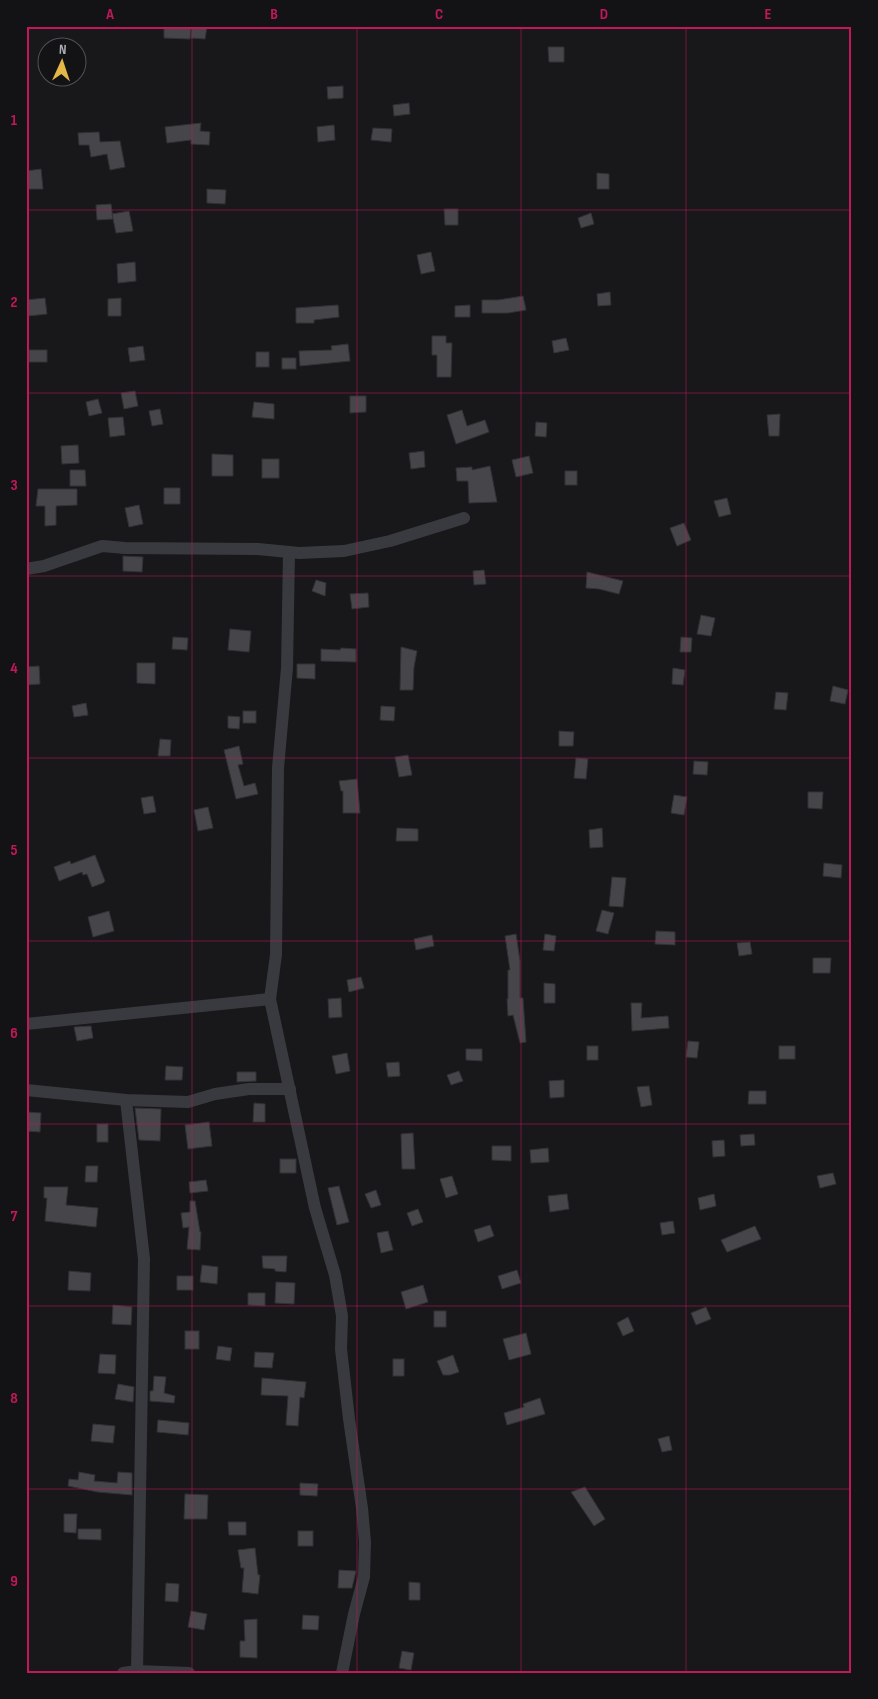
<svg xmlns="http://www.w3.org/2000/svg" width="878" height="1699" font-family="'Sofia Sans Condensed',sans-serif">
<style>
.building{fill:#45454a;stroke:#323236}
.lines{fill:none;stroke-linecap:round;stroke-linejoin:round}
.street{stroke:#393a3f;stroke-width:12}
.grid{fill:none;stroke:#c2185b;stroke-width:1;stroke-opacity:0.55}
.neatline{fill:none;stroke:#c2185b;stroke-width:2}
.grid-label{font-size:16px;text-anchor:middle;font-weight:bold;fill:#c2185b}
</style>
<rect width="100%" height="100%" fill="#18181a"/>
<!-- building -->
<g class="building">
<path d="M192 26 207 27 205 39 191 38Z"/>
<path d="M164 27 191 28 190 39 164 38Z"/>
<path d="M548 47H564V62H549Z"/>
<path d="M343 86V98L328 99 327 87Z"/>
<path d="M409 103 410 114 394 116 393 105Z"/>
<path d="M201 123 200 131 210 132 209 145 191 144V140L167 143 165 127Z"/>
<path d="M334 125 335 140 318 142 317 127Z"/>
<path d="M373 128 392 129 391 142 371 140Z"/>
<path d="M99 132 100 142 120 141 125 167 110 170 107 154 91 157 89 145H79L78 133Z"/>
<path d="M41 169 43 189H26V171Z"/>
<path d="M597 173 609 174V189H597Z"/>
<path d="M207 189 226 190 225 204 207 203Z"/>
<path d="M111 204 113 219 97 220 96 205Z"/>
<path d="M444 209H458V225H445Z"/>
<path d="M129 211 133 231 116 233 112 214Z"/>
<path d="M591 213 594 224 581 228 578 218Z"/>
<path d="M431 252 435 271 421 274 417 255Z"/>
<path d="M135 262 136 281 118 283 117 264Z"/>
<path d="M610 292 611 305 598 306 597 294Z"/>
<path d="M523 296 526 310 508 313H482V300H498Z"/>
<path d="M45 298 47 314 28 316 26 300Z"/>
<path d="M121 298V316H108V299Z"/>
<path d="M338 305 339 317 314 320V323H296V308Z"/>
<path d="M470 305V317H455V306Z"/>
<path d="M432 336H446V343H452L451 377H437V355H432Z"/>
<path d="M566 338 569 350 554 353 552 341Z"/>
<path d="M348 344 350 361 300 366 299 351 332 350 331 346Z"/>
<path d="M143 346 145 360 130 362 128 348Z"/>
<rect x="29" y="350" width="18" height="12"/>
<rect x="256" y="352" width="13" height="15"/>
<rect x="282" y="358" width="14" height="11"/>
<path d="M135 391 138 406 124 409 121 393Z"/>
<path d="M350 396H366V412L350 413Z"/>
<path d="M98 399 102 413 89 416 86 402Z"/>
<path d="M254 402 274 404V419L252 417Z"/>
<path d="M160 409 163 424 152 426 149 411Z"/>
<path d="M462 410 467 426 485 420 489 432 456 444 447 415Z"/>
<path d="M780 414 779 436H769L767 415Z"/>
<path d="M123 417 125 435 110 437 108 418Z"/>
<path d="M536 422 547 423 546 437 535 436Z"/>
<path d="M78 445 79 463 62 464 61 446Z"/>
<path d="M424 451 425 467 411 469 409 453Z"/>
<path d="M212 454 233 455V476H212Z"/>
<path d="M529 456 533 473 516 477 512 460Z"/>
<rect x="262" y="459" width="17" height="19"/>
<path d="M490 466 497 502 469 503 468 481H457L456 468 472 467V470Z"/>
<path d="M70 470H85L86 486H70Z"/>
<rect x="565" y="471" width="12" height="14"/>
<rect x="164" y="488" width="16" height="16"/>
<path d="M38 489H77V505L56 506V525L45 526V506H36Z"/>
<path d="M727 498 731 514 719 517 714 501Z"/>
<path d="M139 505 143 524 129 527 125 508Z"/>
<path d="M684 523 691 540 677 546 670 528Z"/>
<path d="M123 556 143 557 142 572 123 571Z"/>
<path d="M484 570 486 584 474 585 473 571Z"/>
<path d="M587 572 623 581 619 594 599 589 586 588Z"/>
<path d="M316 580 326 583 325 596 312 591Z"/>
<path d="M368 593 369 607 352 609 350 594Z"/>
<path d="M701 615 715 618 711 636 697 634Z"/>
<path d="M230 629 251 631 249 652 228 650Z"/>
<path d="M173 637 188 638 187 650 172 649Z"/>
<path d="M681 637 692 638 691 652H680Z"/>
<path d="M401 647 417 651 414 667 413 690H400Z"/>
<path d="M341 648 356 649V662L321 661V649L340 650Z"/>
<path d="M137 663H155V684L137 683Z"/>
<path d="M297 664H315V679L297 678Z"/>
<path d="M39 666 40 684 26 685V667Z"/>
<path d="M673 668 685 670 683 685 672 684Z"/>
<path d="M833 686 848 690 845 704 830 701Z"/>
<path d="M776 692 788 693 786 710 774 709Z"/>
<path d="M86 703 88 715 74 717 72 706Z"/>
<path d="M381 706 395 707 394 721 380 720Z"/>
<rect x="243" y="711" width="13" height="12"/>
<path d="M228 716 240 717 239 729 228 728Z"/>
<path d="M559 731 574 732 573 746H559Z"/>
<path d="M160 739 171 740 170 756H158Z"/>
<path d="M239 746 243 764 238 765 244 786 255 783 258 794 236 799 224 750Z"/>
<path d="M408 755 412 775 399 777 395 757Z"/>
<path d="M576 758 588 759 586 779 574 778Z"/>
<path d="M694 761 708 762 707 775 693 774Z"/>
<path d="M357 779 360 813H343V791H341L339 781Z"/>
<path d="M808 792H823L822 809 808 808Z"/>
<path d="M674 795 687 797 684 815 671 813Z"/>
<path d="M153 796 156 812 144 814 141 798Z"/>
<path d="M208 807 213 828 198 831 194 810Z"/>
<path d="M397 828 418 829V841H396Z"/>
<path d="M602 828 603 847 590 848 589 830Z"/>
<path d="M95 855 105 881 103 883 92 887 87 874 83 875 82 872 59 881 54 867 70 861 71 864Z"/>
<path d="M824 863 842 865 841 878 823 876Z"/>
<path d="M612 877 626 878 623 907 609 906Z"/>
<path d="M602 910 614 913 608 934 596 931Z"/>
<path d="M109 911 114 931 93 937 88 917Z"/>
<path d="M656 931 675 932V945L655 944Z"/>
<path d="M516 934 520 961V998H523L526 1042 520 1043 513 1015 508 1016 507 999H508V970H510L505 936Z"/>
<path d="M545 934 556 936 554 951 543 950Z"/>
<path d="M432 935 434 946 416 950 414 939Z"/>
<path d="M750 942 752 954 739 956 737 943Z"/>
<path d="M813 958H831L830 973H813Z"/>
<path d="M361 977 364 988 349 992 347 980Z"/>
<path d="M544 983 555 984V1003H544Z"/>
<path d="M341 998 342 1017 329 1018 328 999Z"/>
<path d="M631 1003H642L641 1018 668 1016 669 1028 632 1031Z"/>
<path d="M91 1026 93 1038 77 1041 74 1027Z"/>
<path d="M688 1041 699 1042 697 1058 686 1057Z"/>
<rect x="587" y="1046" width="11" height="14"/>
<rect x="779" y="1046" width="16" height="13"/>
<path d="M466 1049H482V1061L466 1060Z"/>
<path d="M347 1053 350 1071 336 1074 332 1056Z"/>
<path d="M399 1062 400 1076 388 1077 386 1063Z"/>
<path d="M166 1066 183 1067 182 1080H165Z"/>
<path d="M459 1071 463 1081 451 1085 447 1075Z"/>
<path d="M237 1072H256V1081L237 1082Z"/>
<path d="M564 1080V1097L550 1098 549 1081Z"/>
<path d="M649 1086 652 1105 641 1107 637 1087Z"/>
<path d="M749 1091H766V1104H748Z"/>
<path d="M254 1103 265 1104V1122H253Z"/>
<path d="M135 1108 161 1109 160 1141 139 1140Z"/>
<path d="M26 1112 41 1113 40 1132 26 1131Z"/>
<path d="M209 1122 212 1146 188 1149 185 1125Z"/>
<rect x="97" y="1124" width="11" height="18"/>
<path d="M413 1133 415 1169H402L401 1134Z"/>
<path d="M754 1134 755 1145 741 1146 740 1135Z"/>
<path d="M724 1140 725 1156 713 1157 712 1141Z"/>
<path d="M492 1146H511V1161L492 1160Z"/>
<path d="M548 1148 549 1162 531 1163 530 1150Z"/>
<rect x="280" y="1159" width="16" height="14"/>
<path d="M86 1166H98L97 1182H85Z"/>
<path d="M833 1173 836 1184 820 1188 817 1176Z"/>
<path d="M452 1176 458 1194 446 1198 440 1179Z"/>
<path d="M206 1180 208 1191 190 1193 189 1182Z"/>
<path d="M339 1186 349 1222 337 1225 328 1188Z"/>
<path d="M44 1187H68L66 1205 98 1208 96 1227 45 1221 47 1198H44Z"/>
<path d="M376 1190 381 1205 371 1208 365 1194Z"/>
<path d="M567 1194 569 1209 550 1212 548 1196Z"/>
<path d="M714 1194 716 1206 700 1210 698 1198Z"/>
<path d="M190 1201H195L200 1232H201L200 1250 187 1249 189 1227 183 1228 181 1213 190 1212Z"/>
<path d="M418 1209 423 1222 412 1226 407 1213Z"/>
<path d="M673 1221 675 1233 662 1235 660 1223Z"/>
<path d="M490 1225 494 1236 478 1242 474 1230Z"/>
<path d="M755 1226 761 1239 727 1252 721 1240Z"/>
<path d="M388 1231 393 1250 381 1253 377 1233Z"/>
<path d="M262 1256H287L286 1272 275 1271V1269L263 1268Z"/>
<path d="M202 1265 218 1267 217 1284 200 1282Z"/>
<path d="M517 1270 521 1283 502 1289 498 1276Z"/>
<path d="M69 1271 91 1273 90 1291 68 1290Z"/>
<rect x="177" y="1276" width="16" height="14"/>
<path d="M276 1282 295 1283 294 1304 275 1303Z"/>
<path d="M423 1285 428 1302 406 1309 401 1292Z"/>
<path d="M248 1293H265V1306L248 1305Z"/>
<path d="M113 1305 132 1307 131 1325 112 1324Z"/>
<path d="M706 1307 711 1319 696 1325 691 1313Z"/>
<rect x="434" y="1311" width="12" height="16"/>
<path d="M628 1317 634 1331 623 1336 617 1323Z"/>
<rect x="185" y="1331" width="14" height="18"/>
<path d="M526 1333 531 1354 509 1360 503 1339Z"/>
<path d="M218 1346 232 1348 230 1361 216 1359Z"/>
<path d="M255 1352 274 1353 272 1368 254 1367Z"/>
<path d="M100 1354 116 1355 115 1374 98 1373Z"/>
<path d="M453 1355 459 1372 450 1375H443L437 1361Z"/>
<rect x="393" y="1359" width="11" height="17"/>
<path d="M154 1376 166 1377 164 1393 175 1396 174 1403 150 1401V1391H153Z"/>
<path d="M262 1378 306 1382 304 1398 300 1397 298 1426 286 1425 288 1396 261 1395Z"/>
<path d="M118 1384 134 1387 133 1402 115 1399Z"/>
<path d="M540 1398 545 1414 507 1425 504 1413 524 1407 523 1404Z"/>
<path d="M158 1420 189 1423 188 1435 157 1432Z"/>
<path d="M93 1424 115 1426 113 1443 91 1441Z"/>
<path d="M669 1436 672 1450 662 1452 658 1439Z"/>
<path d="M79 1472 95 1475 94 1481 117 1483 118 1472 132 1473V1495L98 1492 68 1486 69 1479 78 1480Z"/>
<path d="M300 1483 318 1484 317 1496 300 1495Z"/>
<path d="M585 1487 605 1519 594 1526 571 1492Z"/>
<path d="M185 1494 208 1495 207 1519H184Z"/>
<path d="M64 1514H77L76 1533 64 1532Z"/>
<path d="M228 1522H246V1535H229Z"/>
<path d="M78 1529H101V1540L78 1539Z"/>
<rect x="298" y="1531" width="15" height="15"/>
<path d="M255 1548 258 1575H260L258 1594 242 1592 244 1568H241L238 1550Z"/>
<path d="M339 1570 356 1571 352 1588H338Z"/>
<path d="M409 1582 420 1583V1600H409Z"/>
<path d="M166 1583 179 1584 178 1602 165 1601Z"/>
<path d="M191 1611 207 1614 204 1630 188 1627Z"/>
<path d="M303 1615 319 1616 318 1630 302 1629Z"/>
<path d="M257 1619V1658L240 1657V1641H245L244 1620Z"/>
<path d="M402 1651 414 1653 411 1670 399 1668Z"/>
</g>
<g class="lines">
<!-- street -->
<g class="street">
<path d="M26 569 44 566 102 546 125 548 258 549 299 553 344 551 390 541 464 518"/>
<path d="M270 999 315 1208 335 1275 342 1316 341 1349 349 1419 362 1508 365 1542 364 1577 354 1614 342 1673"/>
<path d="M26 1024 270 999 276 955 278 768 287 668 289 552"/>
<path d="M26 1090 126 1100 188 1102 215 1094 249 1089H290"/>
<path d="M126 1100 144 1259 137 1671"/>
<path d="M123 1673 137 1671 189 1673"/>
</g>
</g>
<!-- grid -->
<path class="grid" d="M192 26V1673M357 26V1673M521 26V1673M686 26V1673M26 210H852M26 393H852M26 576H852M26 758H852M26 941H852M26 1124H852M26 1306H852M26 1489H852"/>
<!-- border -->
<rect width="878" height="1699" fill="none" stroke="#131315" stroke-width="55"/>
<!-- north arrow -->
<g transform="translate(62 62) rotate(3)"><circle r="24" fill="#131315" stroke="#505157"/>
<path d="M0-4L9 19L0 12L-9 19Z" fill="#e4b746"/>
<text y="-8" font-size="14" font-weight="bold" text-anchor="middle" fill="#abafb9">N</text>
</g>
<rect x="28" y="28" width="822" height="1644" class="neatline"/>
<g class="grid-label">
<text x="110" y="19">A</text>
<text x="274" y="19">B</text>
<text x="439" y="19">C</text>
<text x="604" y="19">D</text>
<text x="768" y="19">E</text>
<text x="14" y="125">1</text>
<text x="14" y="307">2</text>
<text x="14" y="490">3</text>
<text x="14" y="673">4</text>
<text x="14" y="855">5</text>
<text x="14" y="1038">6</text>
<text x="14" y="1221">7</text>
<text x="14" y="1403">8</text>
<text x="14" y="1586">9</text>
</g>
</svg>
